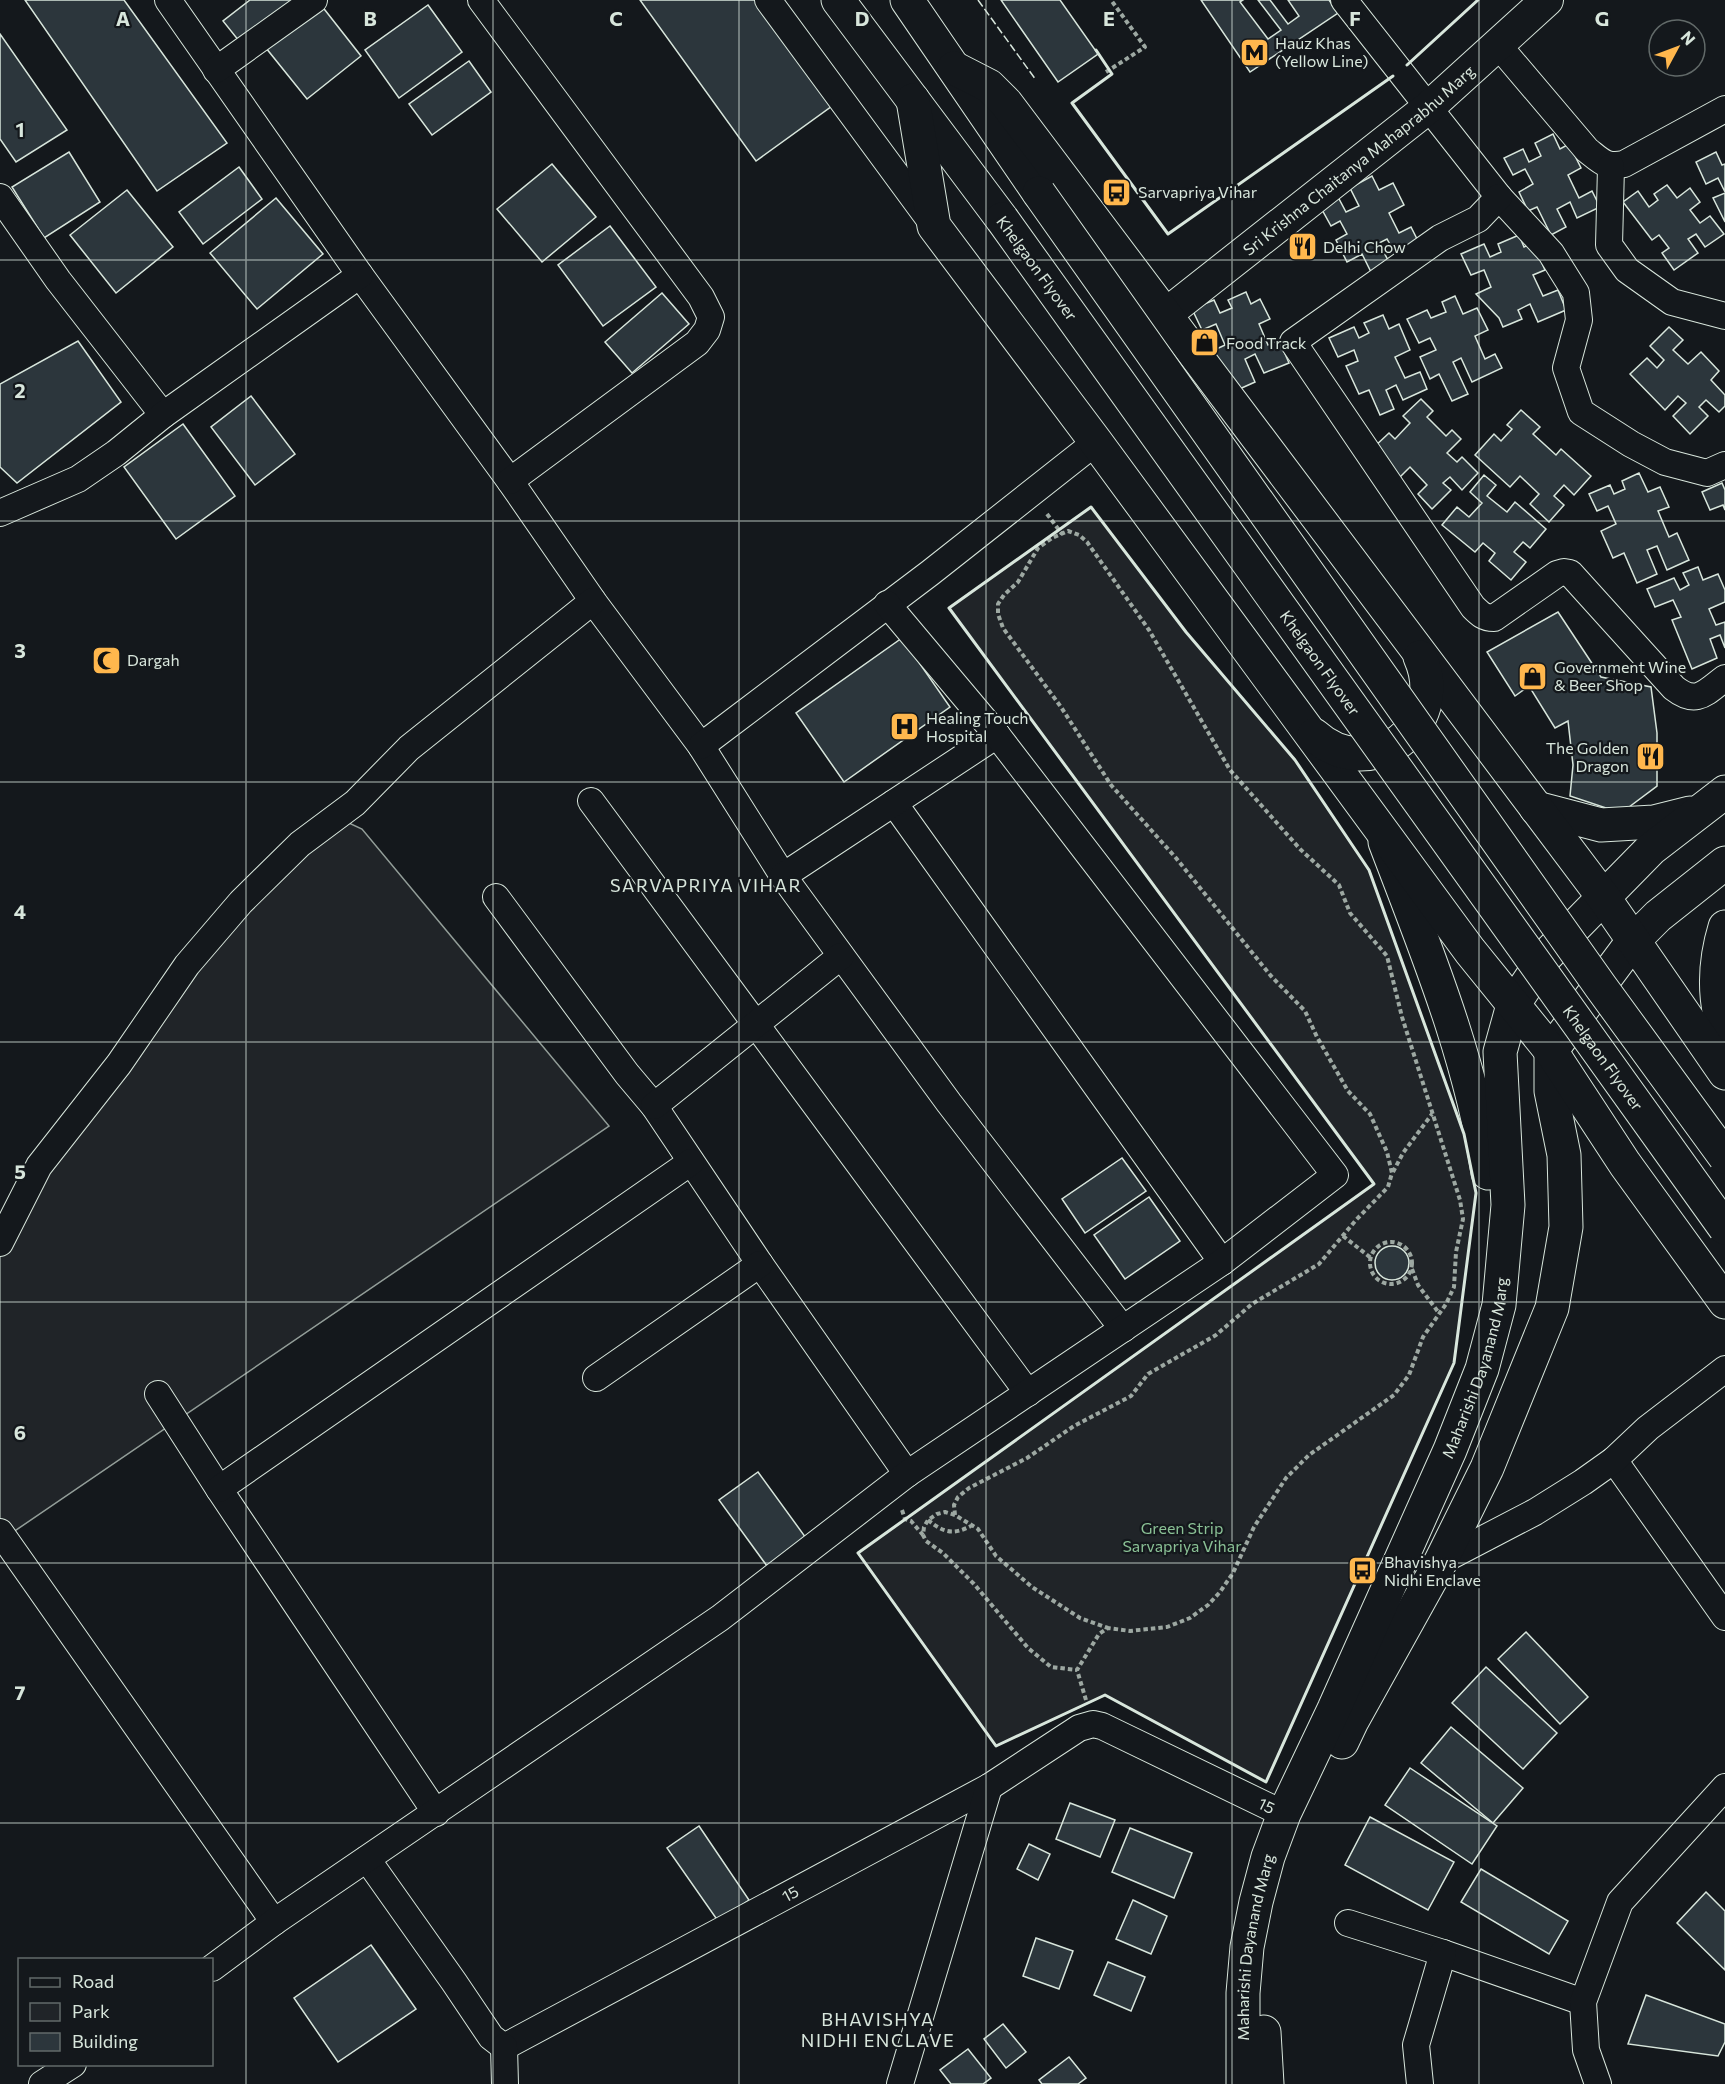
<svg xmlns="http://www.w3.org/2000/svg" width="1725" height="2084" font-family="Commissioner,sans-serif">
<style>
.green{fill:#202428;stroke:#939e99;stroke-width:1.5}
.building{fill:#2c363c;stroke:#d8e6dc;stroke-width:1.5}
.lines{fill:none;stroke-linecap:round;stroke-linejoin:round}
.minor-casing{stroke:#d8e6dc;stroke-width:28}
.tertiary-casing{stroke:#d8e6dc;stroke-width:34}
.secondary-casing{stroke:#d8e6dc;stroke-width:35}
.primary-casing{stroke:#d8e6dc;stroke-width:35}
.path{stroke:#9da8a2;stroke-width:4;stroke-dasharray:4.5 3;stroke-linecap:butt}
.minor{stroke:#14181c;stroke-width:26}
.tertiary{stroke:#14181c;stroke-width:32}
.secondary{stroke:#14181c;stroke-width:33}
.primary{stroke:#14181c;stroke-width:33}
.primary-bridge-casing{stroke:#d8e6dc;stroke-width:35;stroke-linecap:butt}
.primary-bridge{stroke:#14181c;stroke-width:33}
.fence{stroke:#d8e6dc;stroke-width:1.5;stroke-dasharray:8 3;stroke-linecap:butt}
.wall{stroke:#d8e6dc;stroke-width:3}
.grid{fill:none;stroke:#d8e6dc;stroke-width:1.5;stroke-opacity:0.55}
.labels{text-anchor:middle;stroke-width:4.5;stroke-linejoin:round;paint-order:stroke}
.poi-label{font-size:16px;fill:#d8e6dc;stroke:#14181c;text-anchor:start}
.street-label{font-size:16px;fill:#d8e6dc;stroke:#14181c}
.park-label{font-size:16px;fill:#8ac095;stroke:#14181c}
.neighbourhood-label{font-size:18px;letter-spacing:1.5px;fill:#d8e6dc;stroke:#14181c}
.grid-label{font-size:20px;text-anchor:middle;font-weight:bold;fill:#d8e6dc;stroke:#14181c;stroke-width:4.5;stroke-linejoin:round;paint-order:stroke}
</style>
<rect width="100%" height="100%" fill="#14181c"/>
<!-- green -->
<g class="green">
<path d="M1091 507 1186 632 1295 760 1369 870 1464 1134 1476 1193 1454 1363 1266 1782 1105 1695 996 1746 858 1553 1374 1184 949 608Z"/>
<path d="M336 817 362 829 609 1126 0 1541V1243L187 965Z"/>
</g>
<!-- building -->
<g class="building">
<path d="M25 0H124L227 143 157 191Z"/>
<path d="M250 0H298L243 46 223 21Z"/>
<path d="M640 0H755L832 106 756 161Z"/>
<path d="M1001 0H1060L1098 54 1058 82Z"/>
<path d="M1201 0H1243L1240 2 1268 39 1281 30 1258 0H1270L1288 24 1299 16 1288 0H1329L1338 13 1250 72Z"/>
<path d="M321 5 361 56 307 99 266 48Z"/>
<path d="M428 5 462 52 399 98 365 50Z"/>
<path d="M0 34 67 130 16 162 0 139Z"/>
<path d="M469 61 491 92 432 135 409 104Z"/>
<path d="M1553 134 1560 149 1569 144 1581 168 1568 175 1579 198 1592 191 1600 207 1577 218 1570 202 1557 209 1566 227 1551 235 1537 207 1528 211 1519 192 1533 184 1525 169 1513 175 1504 158 1523 149 1529 162 1541 156 1535 143Z"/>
<path d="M69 152 100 202 44 238 12 187Z"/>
<path d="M1716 152 1722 165 1725 164V192L1718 178 1706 184 1696 162Z"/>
<path d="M552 164 596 217 542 262 497 209Z"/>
<path d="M239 167 262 199 203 244 179 212Z"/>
<path d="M1372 176 1379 190 1393 183 1404 205 1389 213 1399 233 1411 227 1419 243 1396 255 1387 239 1379 243 1390 264 1372 274 1362 254 1347 262 1336 240 1347 234 1340 221 1331 226 1320 206 1338 197 1346 212 1359 206 1350 188Z"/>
<path d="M1667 185 1677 198 1690 188 1700 202 1690 210 1700 223 1710 216 1724 234 1705 247 1696 234 1688 239 1698 253 1674 270 1662 253 1669 248 1659 235 1652 240 1623 202 1638 191 1649 207 1658 200 1654 194Z"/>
<path d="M127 190 173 247 116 293 70 235Z"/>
<path d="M1725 193V222L1713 198Z"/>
<path d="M276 198 323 254 257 309 210 253Z"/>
<path d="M610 226 656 287 603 326 558 265Z"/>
<path d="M1519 235 1524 247 1533 243 1545 270 1533 275 1543 296 1558 290 1566 310 1538 322 1530 304 1518 310 1522 319 1503 327 1499 318 1476 294 1491 287 1484 270 1471 275 1461 254 1484 244 1490 257 1501 252 1498 244Z"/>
<path d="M1246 292 1251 304 1260 299 1270 319 1259 324 1268 345 1279 340 1289 363 1264 373 1255 354 1245 359 1255 382 1235 391 1212 351 1225 345 1216 324 1202 330 1192 309 1214 300 1220 313 1232 308 1228 300Z"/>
<path d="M662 293 689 324 632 373 605 342Z"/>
<path d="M1455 296 1463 314 1477 308 1488 330 1475 336 1485 359 1495 354 1502 368 1472 382 1461 358 1453 362 1468 394 1452 401 1439 374 1430 379 1420 357 1436 350 1430 338 1419 343 1407 319 1427 310 1431 318 1446 312 1442 302Z"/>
<path d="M1383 315 1389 329 1399 324 1410 350 1395 357 1405 378 1420 372 1427 389 1403 400 1396 385 1386 390 1394 409 1380 415 1369 390 1359 394 1346 366 1358 361 1354 350 1338 357 1329 338 1354 327 1359 338 1369 333 1364 323Z"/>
<path d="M1669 327 1683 340 1673 350 1688 364 1701 352 1719 371 1711 380 1725 395V406L1719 412 1706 400 1699 407 1708 416 1690 434 1673 416 1686 403 1678 396 1665 410 1630 374 1647 358 1657 368 1664 360 1650 346Z"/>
<path d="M78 341 121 402 17 483 0 467V384Z"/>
<path d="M251 396 295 454 255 485 211 427Z"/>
<path d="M1421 399 1433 411 1427 417 1446 436 1452 430 1461 439 1447 453 1457 462 1462 457 1478 473 1462 490 1450 477 1443 483 1451 490 1432 509 1418 494 1427 485 1410 467 1400 477 1372 449 1389 433 1395 439 1410 423 1403 416Z"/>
<path d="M1521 410 1540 427 1533 434 1556 455 1561 449 1591 476 1574 495 1564 485 1554 496 1564 505 1549 522 1530 504 1539 494 1520 476 1510 487 1475 455 1494 434 1501 441 1512 429 1507 425Z"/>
<path d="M183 424 235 496 176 539 124 467Z"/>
<path d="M1639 473 1648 492 1660 487 1669 507 1658 511 1669 537 1677 533 1689 560 1667 570 1657 546 1647 550 1657 574 1637 583 1624 553 1613 558 1601 531 1616 524 1608 506 1597 511 1589 494 1610 485 1614 494 1625 489 1622 481Z"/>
<path d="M1484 475 1496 485 1487 496 1507 512 1515 502 1546 529 1530 548 1523 542 1514 552 1526 562 1511 580 1489 561 1495 553 1483 543 1475 552 1442 525 1457 507 1469 517 1482 503 1470 492Z"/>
<path d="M1722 483 1725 490V510L1723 505 1710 510 1702 492Z"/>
<path d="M1698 567 1703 580 1718 574 1725 590V602L1709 609 1716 625 1725 622V648L1720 635 1710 639 1717 658 1692 669 1672 620 1681 617 1673 600 1655 607 1647 589 1674 578 1680 590 1689 585 1683 573Z"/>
<path d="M1558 612 1601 677 1651 687 1657 733V786L1621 813 1570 796 1573 765 1568 721 1555 728 1529 686 1515 696 1487 652Z"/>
<path d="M902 638 950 707 844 782 796 713Z"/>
<path d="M1122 1158 1146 1191 1085 1233 1062 1199Z"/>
<path d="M1149 1197 1180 1241 1125 1279 1094 1235Z"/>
<circle cx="1392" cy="1263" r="17"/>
<path d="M758 1472 806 1538 767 1566 719 1500Z"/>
<path d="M1526 1632 1588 1697 1560 1724 1498 1659Z"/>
<path d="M1486 1667 1557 1733 1523 1769 1452 1703Z"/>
<path d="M1451 1727 1523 1788 1493 1823 1421 1763Z"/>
<path d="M1410 1768 1497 1826 1472 1864 1385 1805Z"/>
<path d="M1070 1803 1115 1820 1100 1857 1056 1839Z"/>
<path d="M1370 1817 1454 1862 1428 1910 1345 1865Z"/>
<path d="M699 1826 749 1900 718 1921 667 1848Z"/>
<path d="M1130 1828 1192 1853 1174 1898 1112 1872Z"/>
<path d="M1029 1844 1050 1854 1038 1880 1017 1869Z"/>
<path d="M1481 1869 1568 1921 1549 1954 1461 1902Z"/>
<path d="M1706 1892 1725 1911V1970L1677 1923Z"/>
<path d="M1133 1900 1167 1916 1151 1954 1116 1939Z"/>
<path d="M1036 1938 1073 1951 1059 1989 1023 1976Z"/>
<path d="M371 1945 416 2009 338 2062 294 1998Z"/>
<path d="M1108 1962 1145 1977 1131 2011 1094 1995Z"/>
<path d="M1646 1995 1725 2024V2042L1718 2056 1628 2044Z"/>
<path d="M1003 2024 1026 2052 1006 2068 984 2039Z"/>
<path d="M968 2049 991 2078 983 2084H951L940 2070Z"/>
<path d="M1069 2057 1086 2078 1078 2084H1042L1039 2080Z"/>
</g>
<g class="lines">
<defs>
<g id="minor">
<path d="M168 0 360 275 510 481 593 601 701 746 783 876 949 1103 1123 1329"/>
<path d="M481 0 701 297 711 317 707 330 697 343 510 481"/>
<path d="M768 0 932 223"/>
<path d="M1344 0 1499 197 1551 253 1576 293 1579 320 1566 368 1581 412 1631 444 1665 462 1707 473 1725 465"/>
<path d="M1498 45 1587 150C1601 161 1606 168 1624 164L1725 109"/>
<path d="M216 70 314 0"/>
<path d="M1611 167 1609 245 1627 270 1672 302 1725 316"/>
<path d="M0 197 58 280 163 415"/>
<path d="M1499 197 1478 219 1440 238 1293 342 1473 607C1480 614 1484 618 1494 618L1557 574 1564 572 1570 573 1674 688C1697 706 1706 692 1725 678"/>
<path d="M0 513 78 479 116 453 163 415 360 275"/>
<path d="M701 746 930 573 1096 442"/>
<path d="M591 801 1028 1393"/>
<path d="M894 803 1222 1262"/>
<path d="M783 876 997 735"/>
<path d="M496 897 627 1074 654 1106 760 1264 907 1474"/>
<path d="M654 1106 841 956"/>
<path d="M0 1243 39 1166 119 1064 187 965 241 902 300 844 355 803 409 748 593 601"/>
<path d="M596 1378 760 1264"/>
<path d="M158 1394 219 1489 436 1813"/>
<path d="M1614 1460 1725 1617"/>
<path d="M219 1489 691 1162"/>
<path d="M0 1532 274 1922"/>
<path d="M1441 1561 1535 1512 1583 1482 1614 1460 1648 1428 1725 1369"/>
<path id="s1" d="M367 1859 454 1982 491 2037 504 2047 989 1787 1079 1728 1093 1724 1102 1726 1284 1814"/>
<path d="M1348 1923 1443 1953 1583 2002"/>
<path d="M212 1968 274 1922 720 1618 907 1474 1222 1262 1335 1175 997 735 887 604"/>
<path d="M504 2047 505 2084"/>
<path d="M42 2084 73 2064"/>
<path d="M900 2084 989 1787"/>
<path d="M1420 2084 1416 2045 1443 1953"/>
<path d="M1598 2084 1586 2050 1583 2002 1620 1902 1725 1787"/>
</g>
<g id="tertiary">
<path id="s2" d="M1165 315 1429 107 1547 0"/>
</g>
<g id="secondary">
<path d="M1536 808 1601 825 1654 822 1690 813"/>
<path d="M1385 842C1426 950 1471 1058 1488 1173"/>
<path d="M1725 927C1714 963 1713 998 1725 1034"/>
<path d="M1342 1742 1352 1721 1441 1561 1487 1468 1552 1308 1566 1227 1564 1155 1551 1091V1051L1633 941 1658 916 1725 863"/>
<path d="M1264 2032 1267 2084"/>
<path id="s3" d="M1243 2084V1993L1247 1947 1256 1902 1268 1857 1284 1814 1334 1709 1450 1450 1482 1369 1499 1305 1508 1205 1500 1052 1513 1005 1546 956 1651 849 1725 792"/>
</g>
<g id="primary">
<path d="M838 0 1002 219"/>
<path d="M907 0 1039 193"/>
<path d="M954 68 989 86 1006 103 1604 898 1725 1073"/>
<path d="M913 100 934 226 1096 442 1470 951 1551 1051 1625 1164 1725 1302"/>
<path d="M1314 735C1370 786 1451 726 1420 657"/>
</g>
</defs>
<!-- minor casing -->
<use href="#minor" class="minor-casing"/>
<!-- tertiary casing -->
<use href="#tertiary" class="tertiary-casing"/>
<!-- secondary casing -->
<use href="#secondary" class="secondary-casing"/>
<!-- primary casing -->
<use href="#primary" class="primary-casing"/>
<!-- path -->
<g class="path">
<path d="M1106 72 1145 47 1111 0"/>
<path d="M1047 514 1062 534"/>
<path d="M1393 1172 1403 1153 1432 1114"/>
<path d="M1343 1236 1371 1258"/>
<circle cx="1391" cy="1263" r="21"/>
<path d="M1412 1269 1418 1285 1439 1313"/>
<path d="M902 1510 905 1519 911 1521 923 1535"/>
<path d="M955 1515 945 1512 937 1514 928 1520 924 1527 923 1535 926 1541 943 1553 974 1584 1028 1648 1051 1667 1077 1670"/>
<path d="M928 1520C944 1533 953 1535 971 1526"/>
<path d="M1086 1700 1077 1670 1099 1634 1108 1628 1130 1631 1167 1627 1190 1618 1208 1605 1220 1592 1233 1573 1254 1527 1286 1478 1309 1455 1394 1395 1409 1375 1423 1337 1446 1304 1454 1287 1456 1252 1463 1219 1460 1200 1402 1017 1387 956 1350 913 1339 885 1300 849 1230 770 1149 630 1087 542 1079 535 1068 531 1052 538 1038 548 1018 582 1004 595 998 604V614L1003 628 1061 707 1111 785 1176 858 1271 976 1305 1011 1317 1037 1348 1091 1370 1114 1387 1152 1392 1173 1388 1187 1356 1220 1319 1264 1252 1304 1216 1335 1148 1374 1131 1396 1074 1426 1027 1458 969 1488 958 1497 954 1505 955 1515 978 1529 996 1556 1032 1587 1080 1618 1108 1628"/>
</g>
<!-- minor -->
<use href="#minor" class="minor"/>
<!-- tertiary -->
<use href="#tertiary" class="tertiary"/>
<!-- secondary -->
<use href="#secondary" class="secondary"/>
<!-- primary -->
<use href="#primary" class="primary"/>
<defs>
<g id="primary-bridge">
<path d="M1039 193 1601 987 1725 1157"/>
<path id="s4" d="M1002 219 1725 1228"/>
</g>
</defs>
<!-- primary-bridge casing -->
<use href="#primary-bridge" class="primary-bridge-casing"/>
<!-- primary-bridge -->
<use href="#primary-bridge" class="primary-bridge"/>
<!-- fence -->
<path class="fence" d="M978 0 1036 80"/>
<!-- wall -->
<g class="wall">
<path d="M1096 50 1112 74 1072 103 1168 234 1393 76"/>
<path d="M1407 65 1478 0"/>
<path d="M1091 507 1186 632 1295 760 1369 870 1464 1134 1476 1193 1454 1363 1266 1782 1105 1695 996 1746 858 1553 1374 1184 949 608Z"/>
</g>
</g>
<!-- grid -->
<path class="grid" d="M246 0V2084M493 0V2084M739 0V2084M986 0V2084M1232 0V2084M1479 0V2084M0 260H1725M0 521H1725M0 782H1725M0 1042H1725M0 1302H1725M0 1563H1725M0 1823H1725"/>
<!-- icons -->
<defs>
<symbol id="metro-square" viewBox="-11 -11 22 22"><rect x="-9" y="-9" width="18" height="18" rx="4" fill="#ffb74d" stroke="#14181c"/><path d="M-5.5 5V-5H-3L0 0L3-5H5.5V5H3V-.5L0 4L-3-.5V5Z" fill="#111"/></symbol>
<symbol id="bus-square" viewBox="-11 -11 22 22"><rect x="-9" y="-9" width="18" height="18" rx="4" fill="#ffb74d" stroke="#14181c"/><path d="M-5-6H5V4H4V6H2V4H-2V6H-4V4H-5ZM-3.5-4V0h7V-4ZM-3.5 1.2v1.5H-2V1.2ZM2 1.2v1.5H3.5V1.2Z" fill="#111"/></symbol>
<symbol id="restaurant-square" viewBox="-11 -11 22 22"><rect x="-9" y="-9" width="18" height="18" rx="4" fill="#ffb74d" stroke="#14181c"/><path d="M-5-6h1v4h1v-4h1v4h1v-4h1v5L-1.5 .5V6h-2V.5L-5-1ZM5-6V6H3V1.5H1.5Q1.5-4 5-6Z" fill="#111"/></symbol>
<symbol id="shop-square" viewBox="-11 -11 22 22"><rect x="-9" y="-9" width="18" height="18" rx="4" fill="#ffb74d" stroke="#14181c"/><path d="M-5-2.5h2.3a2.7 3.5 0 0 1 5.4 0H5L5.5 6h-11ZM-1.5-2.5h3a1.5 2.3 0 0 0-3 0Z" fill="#111"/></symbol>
<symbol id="mosque-square" viewBox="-11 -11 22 22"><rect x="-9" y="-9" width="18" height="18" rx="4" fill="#ffb74d" stroke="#14181c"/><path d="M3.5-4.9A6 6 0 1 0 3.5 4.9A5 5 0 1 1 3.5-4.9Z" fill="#111"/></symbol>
<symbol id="hospital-square" viewBox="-11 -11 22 22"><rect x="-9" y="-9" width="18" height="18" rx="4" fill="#ffb74d" stroke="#14181c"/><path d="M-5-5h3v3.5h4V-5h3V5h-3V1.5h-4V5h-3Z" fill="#111"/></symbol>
</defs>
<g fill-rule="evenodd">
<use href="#metro-square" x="1238" y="36" width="33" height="33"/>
<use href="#bus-square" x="1100" y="176" width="33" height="33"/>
<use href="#restaurant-square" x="1286" y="230" width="33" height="33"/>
<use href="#shop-square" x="1188" y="326" width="33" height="33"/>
<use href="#mosque-square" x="90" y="644" width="33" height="33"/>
<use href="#shop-square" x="1516" y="660" width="33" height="33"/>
<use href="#hospital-square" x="888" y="710" width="33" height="33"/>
<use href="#restaurant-square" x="1634" y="740" width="33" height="33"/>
<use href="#bus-square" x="1346" y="1554" width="33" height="33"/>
</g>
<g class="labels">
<!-- poi labels -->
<g class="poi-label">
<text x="1275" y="49">Hauz Khas<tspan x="1275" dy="18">(Yellow Line)</tspan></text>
<text x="1138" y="198">Sarvapriya Vihar</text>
<text x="1323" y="253">Delhi Chow</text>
<text x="1226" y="349">Food Track</text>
<text x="127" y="666">Dargah</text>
<text x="1554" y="673">Government Wine<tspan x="1554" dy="18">&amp; Beer Shop</tspan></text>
<text x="926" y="724">Healing Touch<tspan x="926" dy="18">Hospital</tspan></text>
<text x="1629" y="754" text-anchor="end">The Golden<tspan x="1629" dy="18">Dragon</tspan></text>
<text x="1384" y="1568">Bhavishya<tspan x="1384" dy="18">Nidhi Enclave</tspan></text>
</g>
<!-- street labels -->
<g class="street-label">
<text dy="6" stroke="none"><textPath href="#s2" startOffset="248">Sri Krishna Chaitanya Mahaprabhu Marg</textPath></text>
<text transform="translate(1037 268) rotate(54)" y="6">Khelgaon Flyover</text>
<text dy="6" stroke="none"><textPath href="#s4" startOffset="546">Khelgaon Flyover</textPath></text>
<text dy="6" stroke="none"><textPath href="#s4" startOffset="1032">Khelgaon Flyover</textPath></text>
<text dy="6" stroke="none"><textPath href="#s3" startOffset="762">Maharishi Dayanand Marg</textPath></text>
<text dy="6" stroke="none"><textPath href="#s1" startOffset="1098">15</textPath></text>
<text dy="6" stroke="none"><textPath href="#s1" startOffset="558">15</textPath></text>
<text dy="6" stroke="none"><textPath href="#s3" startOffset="138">Maharishi Dayanand Marg</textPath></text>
</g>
<!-- park labels -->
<g class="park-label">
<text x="1182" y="1534">Green Strip<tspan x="1182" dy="18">Sarvapriya Vihar</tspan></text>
</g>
<!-- neighbourhood labels -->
<g class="neighbourhood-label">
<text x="706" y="892">SARVAPRIYA VIHAR</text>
<text x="878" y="2026">BHAVISHYA<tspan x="878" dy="21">NIDHI ENCLAVE</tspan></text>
</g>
</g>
<g class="grid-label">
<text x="123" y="26">A</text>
<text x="370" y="26">B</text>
<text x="616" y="26">C</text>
<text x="862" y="26">D</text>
<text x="1109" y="26">E</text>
<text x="1355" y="26">F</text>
<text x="1602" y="26">G</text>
<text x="20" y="137">1</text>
<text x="20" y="398">2</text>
<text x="20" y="658">3</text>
<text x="20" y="919">4</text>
<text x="20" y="1179">5</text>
<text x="20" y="1440">6</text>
<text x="20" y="1700">7</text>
</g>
<!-- legend -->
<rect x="18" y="1958" width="195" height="108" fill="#14181c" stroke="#626a69" stroke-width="1.5"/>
<rect x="30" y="1978" width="30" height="9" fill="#14181c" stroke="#626a69" stroke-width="1.5"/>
<text x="72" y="1988" font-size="18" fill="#d8e6dc">Road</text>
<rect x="30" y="2003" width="30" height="18" fill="#202428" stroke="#626a69" stroke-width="1.5"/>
<text x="72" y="2018" font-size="18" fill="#d8e6dc">Park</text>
<rect x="30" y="2033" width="30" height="18" fill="#2c363c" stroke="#626a69" stroke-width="1.5"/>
<text x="72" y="2048" font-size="18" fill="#d8e6dc">Building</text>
<!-- north arrow -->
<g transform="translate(1677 48) rotate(49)"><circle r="28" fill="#14181c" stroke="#626a69" stroke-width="1.5"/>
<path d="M0-4.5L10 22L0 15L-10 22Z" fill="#ffb74d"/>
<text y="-9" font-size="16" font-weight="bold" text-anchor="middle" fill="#d8e6dc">N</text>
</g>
</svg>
